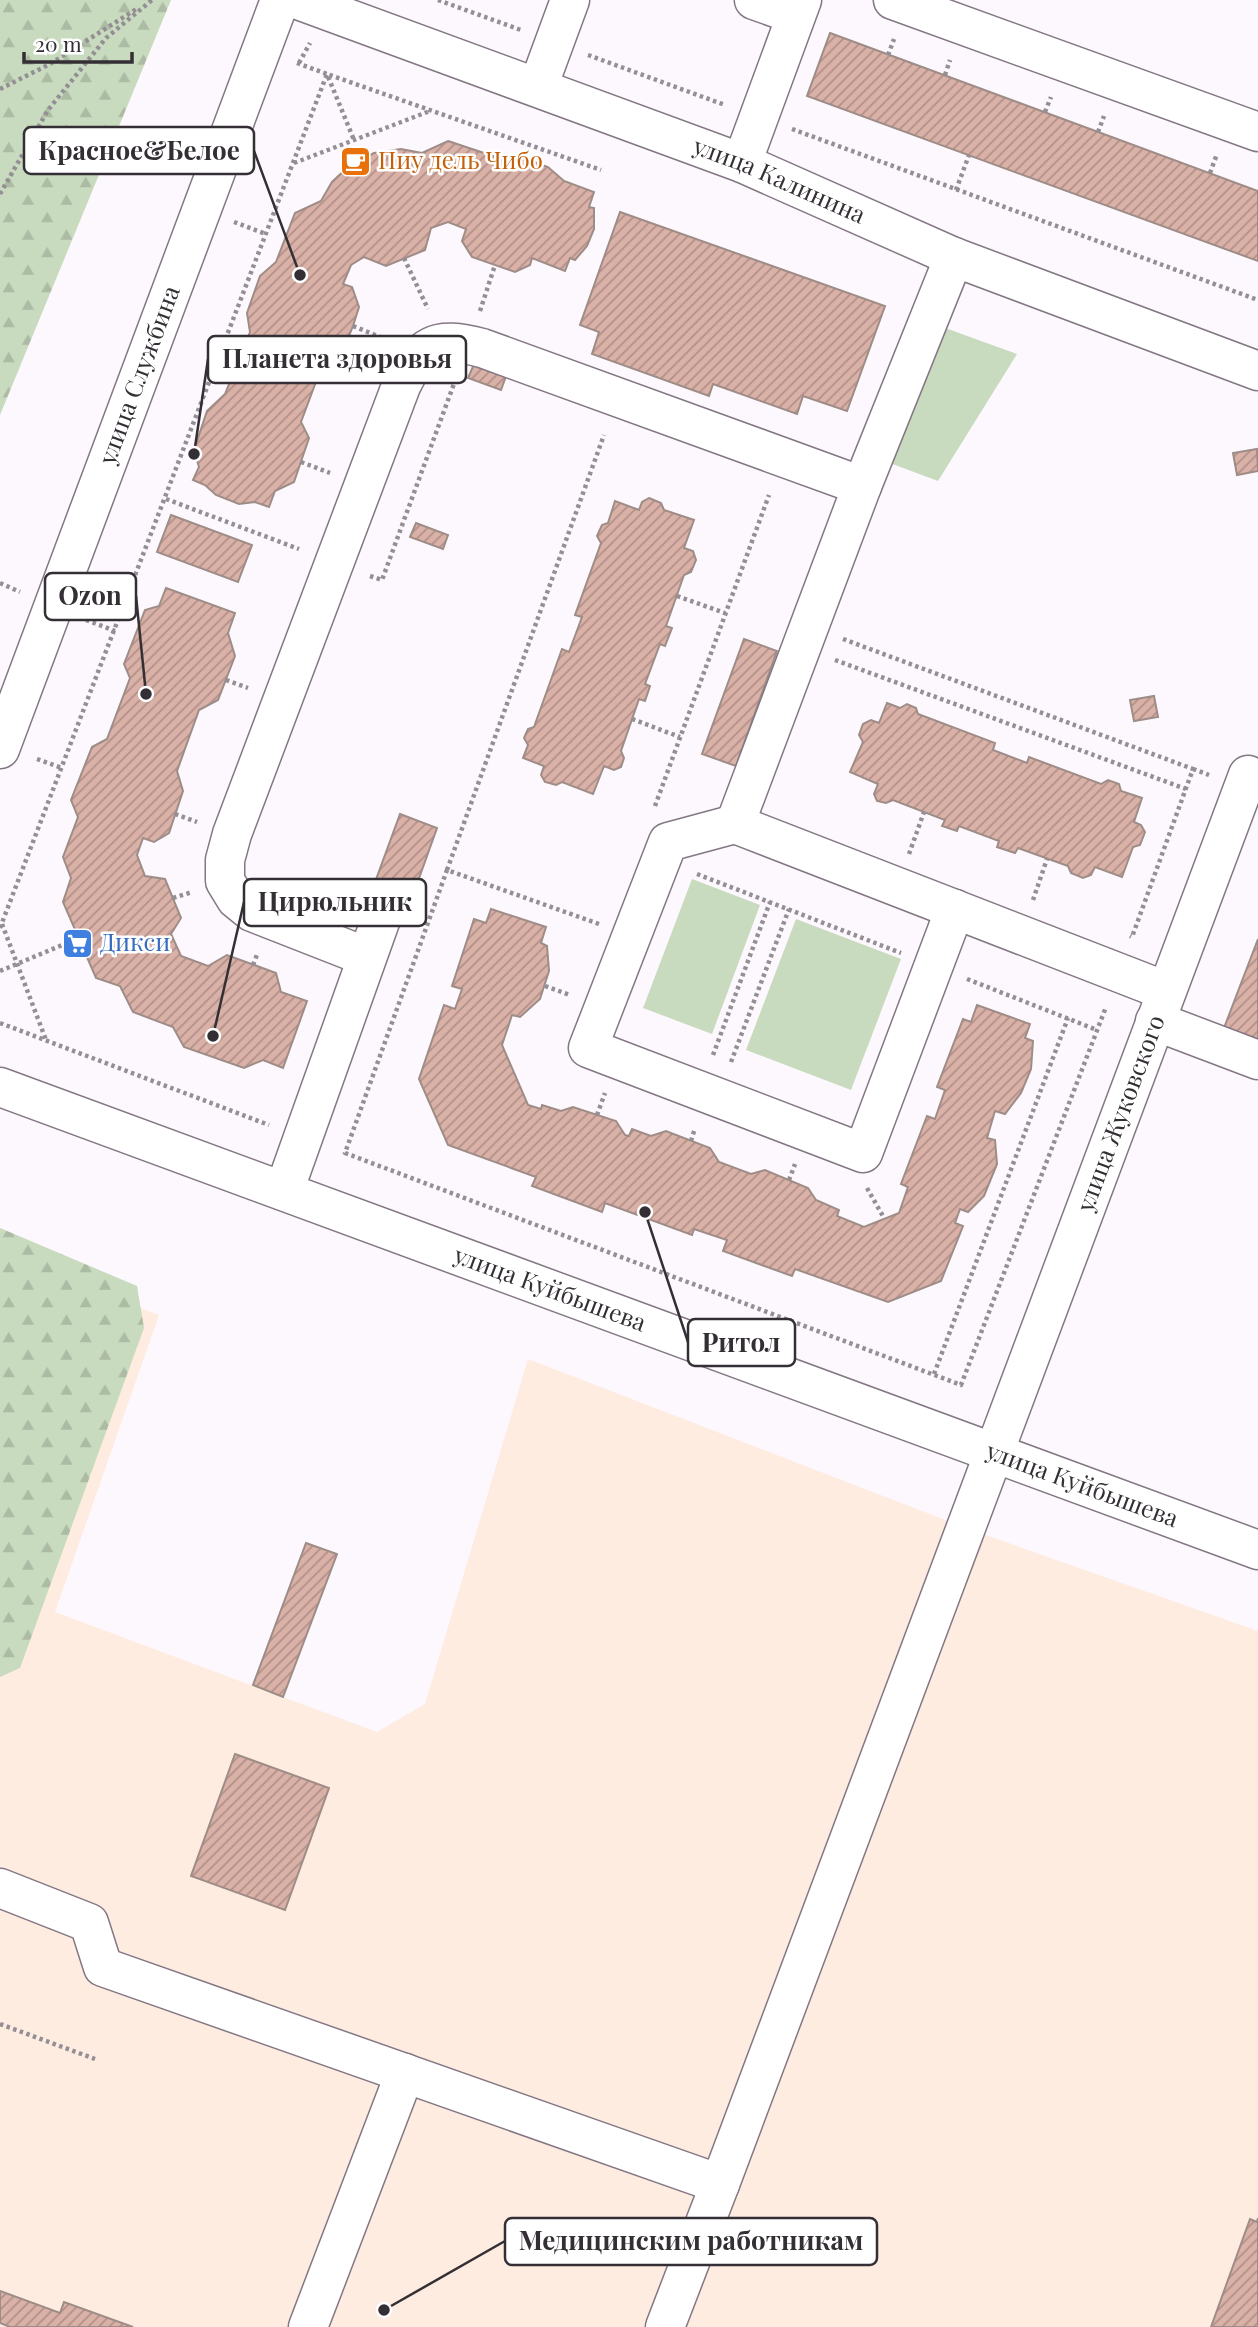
<svg xmlns="http://www.w3.org/2000/svg" width="1258" height="2327" font-family="'Playfair Display',serif">
<style>
.medical{fill:#feece1}
.forest{fill:url(#forest-firs)}
.park{fill:#c8dbbe}
.building{fill:url(#building-hatch);stroke:#9e8c87;stroke-width:2}
.lines{fill:none;stroke-linecap:round;stroke-linejoin:round}
.minor-casing{stroke:#837784;stroke-width:41}
.path{stroke:#948f95;stroke-width:4.5;stroke-dasharray:3.5 3.5;stroke-linecap:butt}
.minor{stroke:#fff;stroke-width:38}
.labels{text-anchor:middle;stroke-width:5;stroke-linejoin:round;paint-order:stroke}
.food-label{font-size:24px;fill:#c56008;stroke:#fff;text-anchor:start}
.street-label{font-size:24px;fill:#332f34;stroke:#fff}
.shop-label{font-size:24px;fill:#366cbe;stroke:#fff;text-anchor:start}
.leader{fill:none;stroke:#332f34;stroke-width:2.5}
.callout-dot{fill:#332f34;stroke:#fff;stroke-width:2.5}
.callout{fill:#fff;stroke:#332f34;stroke-width:2.5}
.callout-label{font-size:26px;text-anchor:middle;font-weight:bold;fill:#332f34}
</style>
<defs>
<pattern id="forest-firs" width="22" height="20" patternUnits="userSpaceOnUse" patternTransform="scale(1.75)"><rect width="22" height="20" fill="#c8dbbe"/><path d="M5 1l3.5 6h-7zM16 11l3.5 6h-7z" fill="#acbca4"/></pattern>
<pattern id="building-hatch" width="6" height="6" patternUnits="userSpaceOnUse" patternTransform="scale(1.75)"><rect width="6" height="6" fill="#dab1a7"/><path d="M-1 1l2-2M0 6l6-6M5 7l2-2" fill="none" stroke="#b19089"/></pattern>
</defs>
<rect width="100%" height="100%" fill="#fdf8fe"/>
<!-- medical -->
<path class="medical" d="M0 1255 159 1315 55 1612 377 1732 425 1704 528 1359 966 1528 1258 1631V2327H0Z"/>
<!-- forest -->
<g class="forest">
<path d="M0 0H171L0 415Z"/>
<path d="M0 1228 137 1286 144 1328 20 1668 0 1677Z"/>
</g>
<!-- park -->
<g class="park">
<path d="M937 325 1017 354 938 481 887 462Z"/>
<path d="M692 879 760 905 712 1034 643 1008Z"/>
<path d="M796 919 901 959 851 1090 746 1050Z"/>
</g>
<!-- building -->
<g class="building">
<path d="M830 33 1258 191V261L807 96Z"/>
<path d="M448 141 496 157 518 156 548 167 564 181 594 192 589 207 594 208V229L587 246 575 260 570 258 565 271 532 258 530 265 515 272 472 257 462 241 466 229 448 222 431 228 425 250 386 266 364 257 351 265 343 284 352 287 359 307 353 326 345 346 326 355 301 422 309 438 294 482 275 491 269 507 255 502 239 504 216 495 205 485 193 480 199 467 194 450 207 411 225 394 250 332 247 313 260 276 276 262 295 213 321 201 332 182 350 165 374 153 401 149 422 153Z"/>
<path d="M620 212 885 306 847 411 803 396 797 414 713 384 709 396 592 354 599 332 580 325Z"/>
<path d="M474 364 506 376 501 390 468 378Z"/>
<path d="M1257 449 1258 471 1237 475 1233 453Z"/>
<path d="M649 498 661 503 664 510 694 520 684 548 693 551 696 560 691 572 684 575 666 626 672 628 665 646 660 644 645 684 650 686 645 701 639 699 621 751 624 758 621 767 614 770 604 766 593 794 562 782 556 785 545 782 541 775 544 766 523 758 528 745 524 738 528 729 534 727 562 649 569 652 582 617 575 615 601 543 597 536 602 525 608 523 615 501 639 510 642 502Z"/>
<path d="M171 515 252 545 238 582 157 552Z"/>
<path d="M416 523 448 535 443 549 410 537Z"/>
<path d="M166 588 235 613 228 633 235 656 218 700 199 710 177 771 183 791 169 833 154 842 143 838 137 855 145 876 165 879 181 918 171 934 181 956 208 966 227 955 276 973 281 992 307 1001 283 1068 263 1060 244 1068 184 1047 173 1027 133 1012 120 986 96 978 63 902 71 878 63 857 78 817 71 800 92 747 107 739 130 678 124 664 145 610 159 606Z"/>
<path d="M744 639 777 651 736 766 702 754Z"/>
<path d="M1154 696 1158 717 1134 721 1130 700Z"/>
<path d="M887 703 900 708 907 704 916 708 918 714 995 743 993 750 1027 763 1029 757 1101 784 1108 780 1119 784 1121 791 1142 798 1134 822 1141 825 1145 832 1140 845 1133 847 1122 877 1095 867 1091 875 1083 878 1071 873 1068 866 1018 848 1015 853 997 847 999 841 959 826 957 831 942 826 945 820 893 800 886 803 877 801 874 794 878 784 850 772 863 742 859 735 863 724 871 720 879 723Z"/>
<path d="M400 814 437 828 408 909 370 896Z"/>
<path d="M491 909 546 927 541 943 547 946 549 971 540 999 520 1017 512 1015 502 1045 528 1105 541 1109 542 1105 561 1111 573 1107 616 1121 625 1135 629 1136 632 1129 651 1136 666 1131 710 1148 719 1162 751 1174 765 1170 808 1188 816 1200 839 1210 837 1216 864 1227 899 1213 908 1187 901 1184 927 1116 935 1119 945 1090 937 1087 963 1019 971 1022 977 1005 1030 1024 1025 1038 1033 1041 1031 1069 1021 1093 1005 1114 995 1111 987 1138 995 1140 997 1164 984 1196 968 1212 960 1209 955 1223 963 1226 941 1281 888 1302 795 1269 792 1276 723 1251 727 1240 694 1229 692 1235 605 1203 602 1212 532 1186 536 1177 448 1145 419 1079 444 1005 455 1009 462 989 452 986 474 919 486 923Z"/>
<path d="M1258 939V1042L1224 1028Z"/>
<path d="M306 1543 337 1554 283 1697 253 1685Z"/>
<path d="M235 1754 329 1788 285 1910 191 1876Z"/>
<path d="M1258 2218V2327H1211L1250 2219 1257 2222Z"/>
<path d="M0 2291 60 2313 64 2302 133 2327H10L0 2323Z"/>
</g>
<g class="lines">
<defs>
<g id="minor">
<path id="s1" d="M298 0 742 163 954 257 1258 371"/>
<path d="M754 0 796 15"/>
<path d="M893 0 1258 132"/>
<path d="M538 87 570 0"/>
<path d="M742 163 802 0"/>
<path d="M954 257 862 486 735 824 1166 991"/>
<path id="s2" d="M0 749 280 0"/>
<path d="M735 824 668 842 588 1048 863 1153 955 909"/>
<path d="M367 957 252 912 236 899 225 881V860L232 834 401 386C422 343 435 336 482 348L862 486"/>
<path d="M1155 1021 1258 1060"/>
<path id="s3" d="M0 1087 1258 1550"/>
<path d="M284 1191 387 902"/>
<path id="s4" d="M0 1888 89 1923 103 1967 720 2184 1248 775"/>
<path d="M308 2327 405 2073"/>
<path d="M665 2327 720 2184"/>
</g>
</defs>
<!-- minor casing -->
<use href="#minor" class="minor-casing"/>
<!-- path -->
<g class="path">
<path d="M438 0 521 30"/>
<path d="M588 55 725 105"/>
<path d="M888 55 894 39"/>
<path d="M297 63 327 74 354 140"/>
<path d="M299 63 310 43"/>
<path d="M945 75 950 60"/>
<path d="M0 89 50 64 138 8"/>
<path d="M1045 112 1051 97"/>
<path d="M792 129 1258 300"/>
<path d="M1098 132 1104 116"/>
<path d="M294 163 430 111"/>
<path d="M1210 173 1217 154"/>
<path d="M956 190 969 155"/>
<path d="M0 194 48 110 106 38 152 0"/>
<path d="M234 222 266 234"/>
<path d="M404 258 428 309"/>
<path d="M480 311 495 265"/>
<path d="M353 326 385 339"/>
<path d="M301 462 330 473"/>
<path d="M166 499 299 549"/>
<path d="M370 576 382 580 455 381"/>
<path d="M0 583 20 592"/>
<path d="M677 596 725 613"/>
<path d="M86 620 115 631"/>
<path d="M843 639 1193 769 1132 937 1130 936"/>
<path d="M835 660 1186 789"/>
<path d="M226 680 248 688"/>
<path d="M632 719 680 737"/>
<path d="M37 759 62 768"/>
<path d="M1193 769 1209 775"/>
<path d="M655 806 769 495"/>
<path d="M175 814 197 822"/>
<path d="M909 854 924 812"/>
<path d="M447 870 604 435"/>
<path d="M697 874 901 953"/>
<path d="M173 898 192 892"/>
<path d="M1033 900 1047 859"/>
<path d="M2 924 46 1040"/>
<path d="M599 924 447 870 345 1153 961 1385 1106 1007"/>
<path d="M0 928 327 74 601 170"/>
<path d="M253 965 258 952"/>
<path d="M0 971 79 938"/>
<path d="M967 979 1097 1030"/>
<path d="M545 986 570 995"/>
<path d="M0 1023 269 1125"/>
<path d="M713 1055 770 902"/>
<path d="M731 1062 789 909"/>
<path d="M597 1115 605 1093"/>
<path d="M691 1141 695 1128"/>
<path d="M789 1180 795 1164"/>
<path d="M867 1188 884 1218"/>
<path d="M934 1374 1068 1018"/>
<path d="M0 2024 95 2059"/>
</g>
<!-- minor -->
<use href="#minor" class="minor"/>
</g>
<!-- icons -->
<defs>
<symbol id="cafe-square" viewBox="-11 -11 22 22"><rect x="-9" y="-9" width="18" height="18" rx="4" fill="#e8710a" stroke="#fff"/><path d="M-5.5-4.5H6V0H3Q3 3.5 0 3.5H-2.5Q-5.5 3.5-5.5 0ZM3-3.2v2h1.7v-2ZM-6 4.5H4V6H-6Z" fill="#fff"/></symbol>
<symbol id="supermarket-square" viewBox="-11 -11 22 22"><rect x="-9" y="-9" width="18" height="18" rx="4" fill="#3f7fe0" stroke="#fff"/><path d="M-6-5.5h2.5l.6 2H6L4.5 2H-2.5L-4.4-4H-6ZM-1.5 3.2a1.3 1.3 0 1 0 .1 0ZM3 3.2a1.3 1.3 0 1 0 .1 0Z" fill="#fff"/></symbol>
</defs>
<g fill-rule="evenodd">
<use href="#cafe-square" x="338" y="144" width="35" height="35"/>
<use href="#supermarket-square" x="60" y="926" width="35" height="35"/>
</g>
<g class="labels">
<!-- food labels -->
<g class="food-label">
<text x="378" y="169">Пиу дель Чибо</text>
</g>
<!-- street labels -->
<g class="street-label">
<text dy="8" stroke="none"><textPath href="#s1" startOffset="514">улица Калинина</textPath></text>
<text dy="8" stroke="none"><textPath href="#s2" startOffset="399">улица Службина</textPath></text>
<text dy="8" stroke="none"><textPath href="#s4" startOffset="1939">улица Жуковского</textPath></text>
<text dy="8" stroke="none"><textPath href="#s3" startOffset="586">улица Куйбышева</textPath></text>
<text dy="8" stroke="none"><textPath href="#s3" startOffset="1153">улица Куйбышева</textPath></text>
</g>
<!-- shop labels -->
<g class="shop-label">
<text x="100" y="951">Дикси</text>
</g>
</g>
<!-- callouts -->
<path class="leader" d="M300 275L254 151M194 454L208 359M146 694L136 596M213 1036L244 902M645 1212L688 1342M384 2310L505 2241"/>
<g class="callout-dot">
<circle cx="300" cy="275" r="7"/>
<circle cx="194" cy="454" r="7"/>
<circle cx="146" cy="694" r="7"/>
<circle cx="213" cy="1036" r="7"/>
<circle cx="645" cy="1212" r="7"/>
<circle cx="384" cy="2310" r="7"/>
</g>
<g class="callout">
<rect x="24" y="127" width="230" height="47" rx="7"/>
<rect x="208" y="336" width="258" height="47" rx="7"/>
<rect x="45" y="573" width="91" height="47" rx="7"/>
<rect x="244" y="879" width="182" height="47" rx="7"/>
<rect x="688" y="1319" width="107" height="47" rx="7"/>
<rect x="505" y="2218" width="372" height="47" rx="7"/>
</g>
<g class="callout-label">
<text x="139" y="160">Красное&amp;Белое</text>
<text x="337" y="368">Планета здоровья</text>
<text x="90" y="605">Ozon</text>
<text x="335" y="911">Цирюльник</text>
<text x="741" y="1352">Ритол</text>
<text x="691" y="2250">Медицинским работникам</text>
</g>
<!-- scale -->
<path d="M24 52v10h108v-10" fill="none" stroke="#332f34" stroke-width="3.5"/>
<text x="35" y="52" font-size="21" fill="#332f34" stroke="#ffffff" stroke-width="5" paint-order="stroke">20 m</text>
</svg>
